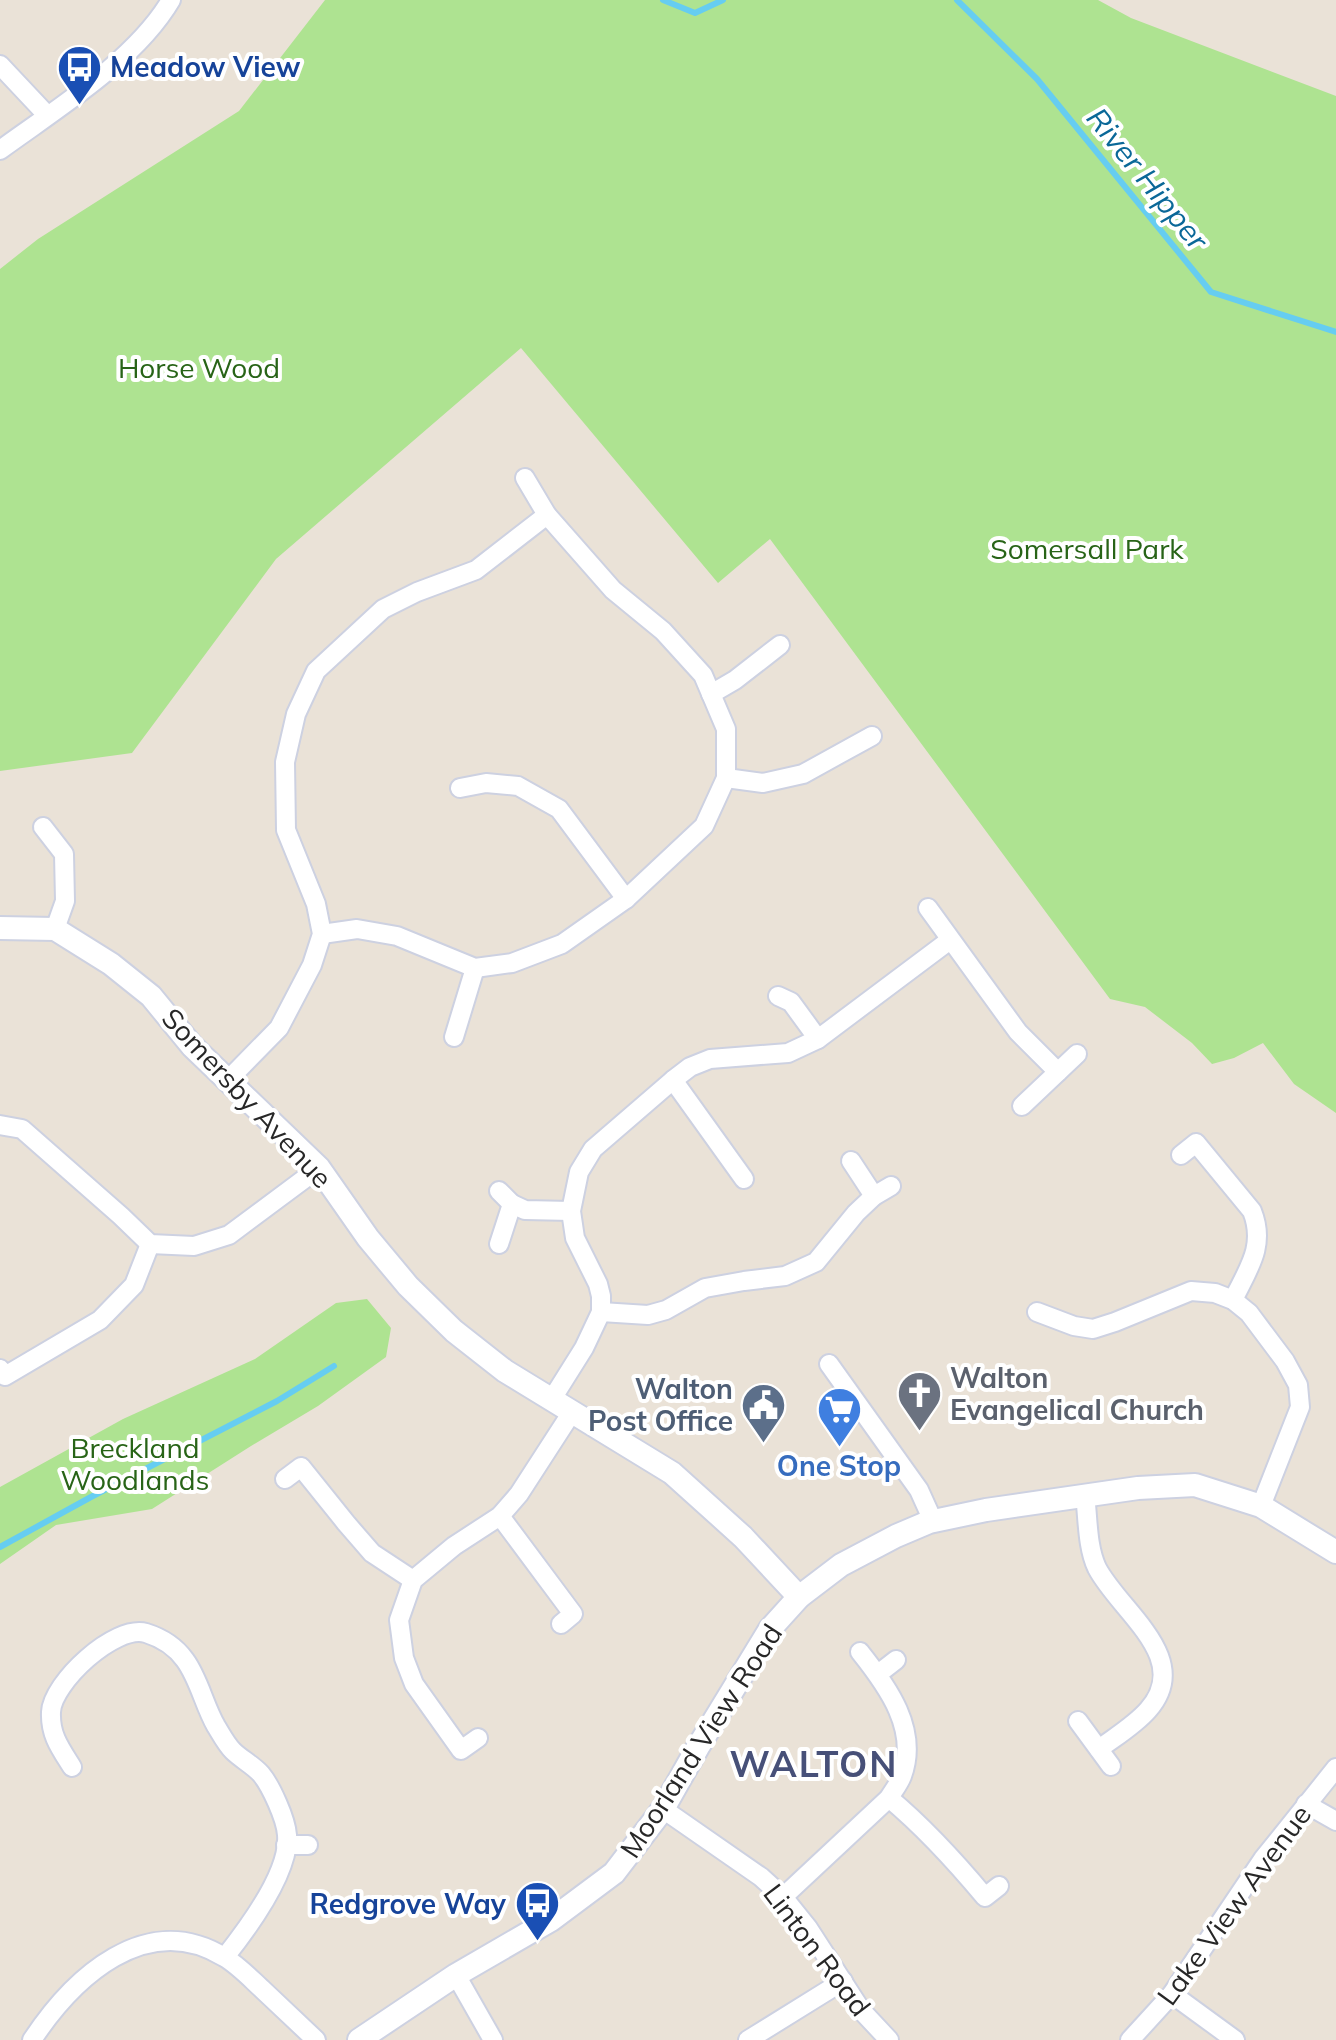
<svg xmlns="http://www.w3.org/2000/svg" width="1336" height="2040" font-family="Mulish,sans-serif">
<style>
.green{fill:#aee391}
.lines{fill:none;stroke-linecap:round;stroke-linejoin:round}
.stream{stroke:#66cdf1;stroke-width:6}
.minor-casing{stroke:#cdd1e1;stroke-width:22}
.tertiary-casing{stroke:#cdd1e1;stroke-width:26}
.minor{stroke:#fff;stroke-width:18}
.tertiary{stroke:#fff;stroke-width:22}
.labels{text-anchor:middle;stroke-width:8;stroke-linejoin:round;paint-order:stroke}
.transit-label{font-size:28px;font-weight:bold;fill:#164399;stroke:#fff;text-anchor:start}
.park-label{font-size:28px;fill:#286417;stroke:#fff}
.street-label{font-size:28px;fill:#272727;stroke:#fff}
.worship-label{font-size:28px;font-weight:bold;fill:#5b616d;stroke:#fff;text-anchor:start}
.service-label{font-size:28px;font-weight:bold;fill:#4e5e75;stroke:#fff;text-anchor:end}
.shop-label{font-size:28px;font-weight:bold;fill:#366cbe;stroke:#fff}
.water-label{font-size:30px;font-style:italic;fill:#0a6898;stroke:#fff}
.district-label{font-size:36px;font-weight:bold;letter-spacing:2px;fill:#475078;stroke:#fff}
</style>
<rect width="100%" height="100%" fill="#eae2d7"/>
<!-- green -->
<g class="green">
<path d="M325 0H1098L1131 18 1336 96V1113L1294 1084 1263 1043 1234 1058 1212 1064 1192 1043 1145 1007 1110 999 770 539 718 583 521 348 276 559 132 753 0 771V269L38 239 239 111Z"/>
<path d="M367 1299 391 1328 386 1357 318 1406 251 1446 152 1509 56 1525 0 1564V1487L123 1419 255 1359 336 1303Z"/>
</g>
<g class="lines">
<!-- stream -->
<g class="stream">
<path d="M663 0 695 13 723 0"/>
<path d="M957 0 1037 79 1211 292 1336 332"/>
<path d="M0 1547 91 1497 277 1401 334 1366"/>
</g>
<defs>
<g id="minor">
<path d="M0 65 47 115"/>
<path d="M0 150C56 109 135 61 171 0"/>
<path d="M711 694 735 680 780 645"/>
<path d="M726 778 763 783 803 774 872 736"/>
<path d="M460 788 486 783 518 786 559 809 626 899"/>
<path d="M43 827 64 854 65 901 55 929"/>
<path d="M928 908 1018 1032 1058 1072"/>
<path d="M322 934 357 929 397 936 475 968 512 963 562 944 626 899 704 826 726 778V729L703 675 663 631 613 590 547 515 525 478"/>
<path d="M778 996 791 1002 818 1039"/>
<path d="M454 1037 475 968"/>
<path d="M228 1080 279 1028 312 965 322 934 316 904 286 830 285 762 296 714 316 671 383 609 417 592 476 570 547 515"/>
<path d="M673 1080 744 1179"/>
<path d="M1022 1106 1077 1054"/>
<path d="M0 1125 22 1129 121 1216 150 1244 194 1246 229 1235 319 1168"/>
<path d="M1181 1155 1196 1143 1252 1211C1266 1246 1248 1269 1233 1300"/>
<path d="M851 1161 874 1196"/>
<path d="M499 1191 512 1204 499 1244"/>
<path d="M512 1204 525 1210 571 1211"/>
<path d="M601 1312 648 1315 666 1310 705 1288 744 1281 785 1276 816 1262 856 1213 874 1196 891 1186"/>
<path d="M1037 1312 1074 1326 1093 1329 1115 1322 1191 1291 1215 1293 1233 1300 1249 1313 1285 1361 1298 1385 1300 1407 1261 1506"/>
<path d="M829 1364 919 1490 933 1521"/>
<path d="M0 1369 5 1376 100 1320 134 1285 150 1244"/>
<path d="M552 1399 584 1348 601 1312V1296L598 1284 575 1238 571 1211 579 1172 593 1149 673 1080 690 1067 710 1059 788 1053 818 1039 950 940"/>
<path d="M285 1479 301 1467 346 1523 372 1553 413 1580"/>
<path d="M1085 1495C1088 1518 1087 1547 1097 1568 1120 1612 1194 1658 1148 1710 1135 1725 1115 1737 1099 1749"/>
<path d="M500 1516 573 1614 561 1624"/>
<path d="M878 1674 896 1660"/>
<path d="M1078 1721 1111 1766"/>
<path d="M478 1738 461 1750 414 1684 404 1658 399 1620 413 1580 454 1546 500 1516 519 1494 572 1412"/>
<path d="M72 1767C60 1748 50 1735 51 1712 52 1683 115 1624 146 1633 162 1638 175 1646 185 1660 199 1679 204 1705 216 1726 221 1734 226 1744 233 1751 241 1759 253 1765 261 1774 271 1786 286 1819 287 1835 290 1872 248 1928 225 1957"/>
<path d="M889 1798C925 1828 955 1861 985 1897L999 1886"/>
<path d="M1306 1804 1336 1821"/>
<path d="M663 1809 761 1877 783 1897 808 1928 861 2010 889 2040"/>
<path d="M286 1845H308"/>
<path d="M783 1897 889 1798C893 1791 899 1784 902 1776 919 1730 888 1687 860 1652"/>
<path d="M456 1975 493 2040"/>
<path d="M1172 1994 1235 2040"/>
<path d="M32 2040C73 1978 146 1909 224 1957 238 1965 250 1978 262 1989 280 2006 298 2023 316 2040"/>
<path d="M748 2040 843 1981"/>
<path d="M1130 2040 1172 1994 1263 1859 1336 1768"/>
</g>
<g id="tertiary">
<path d="M0 928 55 929 111 964 151 996 192 1046 319 1168 368 1238 408 1286 454 1331 505 1371 672 1473 743 1537 799 1597"/>
<path d="M359 2040 456 1975 551 1920 614 1873 663 1809 698 1747 770 1629 799 1597 841 1565 896 1536 929 1522 986 1510 1138 1488 1195 1485 1261 1506 1336 1552"/>
</g>
</defs>
<!-- minor casing -->
<use href="#minor" class="minor-casing"/>
<!-- tertiary casing -->
<use href="#tertiary" class="tertiary-casing"/>
<!-- minor -->
<use href="#minor" class="minor"/>
<!-- tertiary -->
<use href="#tertiary" class="tertiary"/>
</g>
<!-- icons -->
<defs>
<symbol id="bus-pin" viewBox="-11 -11 22 30"><path d="M0 17L-7.5 6A9.5 9.5 0 1 1 7.5 6Z" fill="#1a4fb4" stroke="#fff"/><path d="M-5-6H5V4H4V6H2V4H-2V6H-4V4H-5ZM-3.5-4V0h7V-4ZM-3.5 1.2v1.5H-2V1.2ZM2 1.2v1.5H3.5V1.2Z" fill="#fff"/></symbol>
<symbol id="church-pin" viewBox="-11 -11 22 30"><path d="M0 17L-7.5 6A9.5 9.5 0 1 1 7.5 6Z" fill="#6b7280" stroke="#fff"/><path d="M-1.2-6h2.4v3.5h3.3v2.4h-3.3V6h-2.4V-.1h-3.3v-2.4h3.3Z" fill="#fff"/></symbol>
<symbol id="civic-pin" viewBox="-11 -11 22 30"><path d="M0 17L-7.5 6A9.5 9.5 0 1 1 7.5 6Z" fill="#5c6f8a" stroke="#fff"/><path d="M-.6-6.5H3V-4.5H.6V-3L4-1V1h2V6H-6V1h2V-1L-.6-3ZM-1.2 2.5V6h2.4V2.5Z" fill="#fff"/></symbol>
<symbol id="supermarket-pin" viewBox="-11 -11 22 30"><path d="M0 17L-7.5 6A9.5 9.5 0 1 1 7.5 6Z" fill="#3f7fe0" stroke="#fff"/><path d="M-6-5.5h2.5l.6 2H6L4.5 2H-2.5L-4.4-4H-6ZM-1.5 3.2a1.3 1.3 0 1 0 .1 0ZM3 3.2a1.3 1.3 0 1 0 .1 0Z" fill="#fff"/></symbol>
</defs>
<g fill-rule="evenodd">
<use href="#bus-pin" x="54" y="42" width="51" height="69"/>
<use href="#church-pin" x="894" y="1368" width="51" height="69"/>
<use href="#civic-pin" x="738" y="1380" width="51" height="69"/>
<use href="#supermarket-pin" x="814" y="1384" width="51" height="69"/>
<use href="#bus-pin" x="512" y="1878" width="51" height="69"/>
</g>
<g class="labels">
<!-- transit labels -->
<g class="transit-label">
<text x="110" y="77">Meadow View</text>
<text x="506" y="1914" text-anchor="end">Redgrove Way</text>
</g>
<!-- park labels -->
<g class="park-label">
<text x="199" y="378">Horse Wood</text>
<text x="1087" y="559">Somersall Park</text>
<text x="135" y="1458">Breckland<tspan x="135" dy="32">Woodlands</tspan></text>
</g>
<!-- street labels -->
<g class="street-label">
<text transform="translate(247 1098) rotate(47)" y="10">Somersby Avenue</text>
<text transform="translate(701 1741) rotate(-57)" y="10">Moorland View Road</text>
<text transform="translate(1234 1905) rotate(-54)" y="10">Lake View Avenue</text>
<text transform="translate(817 1950) rotate(53)" y="10">Linton Road</text>
</g>
<!-- worship labels -->
<g class="worship-label">
<text x="950" y="1388">Walton<tspan x="950" dy="32">Evangelical Church</tspan></text>
</g>
<!-- service labels -->
<g class="service-label">
<text x="733" y="1399">Walton<tspan x="733" dy="32">Post Office</tspan></text>
</g>
<!-- shop labels -->
<g class="shop-label">
<text x="839" y="1476">One Stop</text>
</g>
<!-- water labels -->
<g class="water-label">
<text transform="translate(1147 179) rotate(51)" y="10">River Hipper</text>
</g>
<!-- district labels -->
<g class="district-label">
<text x="814" y="1777">WALTON</text>
</g>
</g>
</svg>
